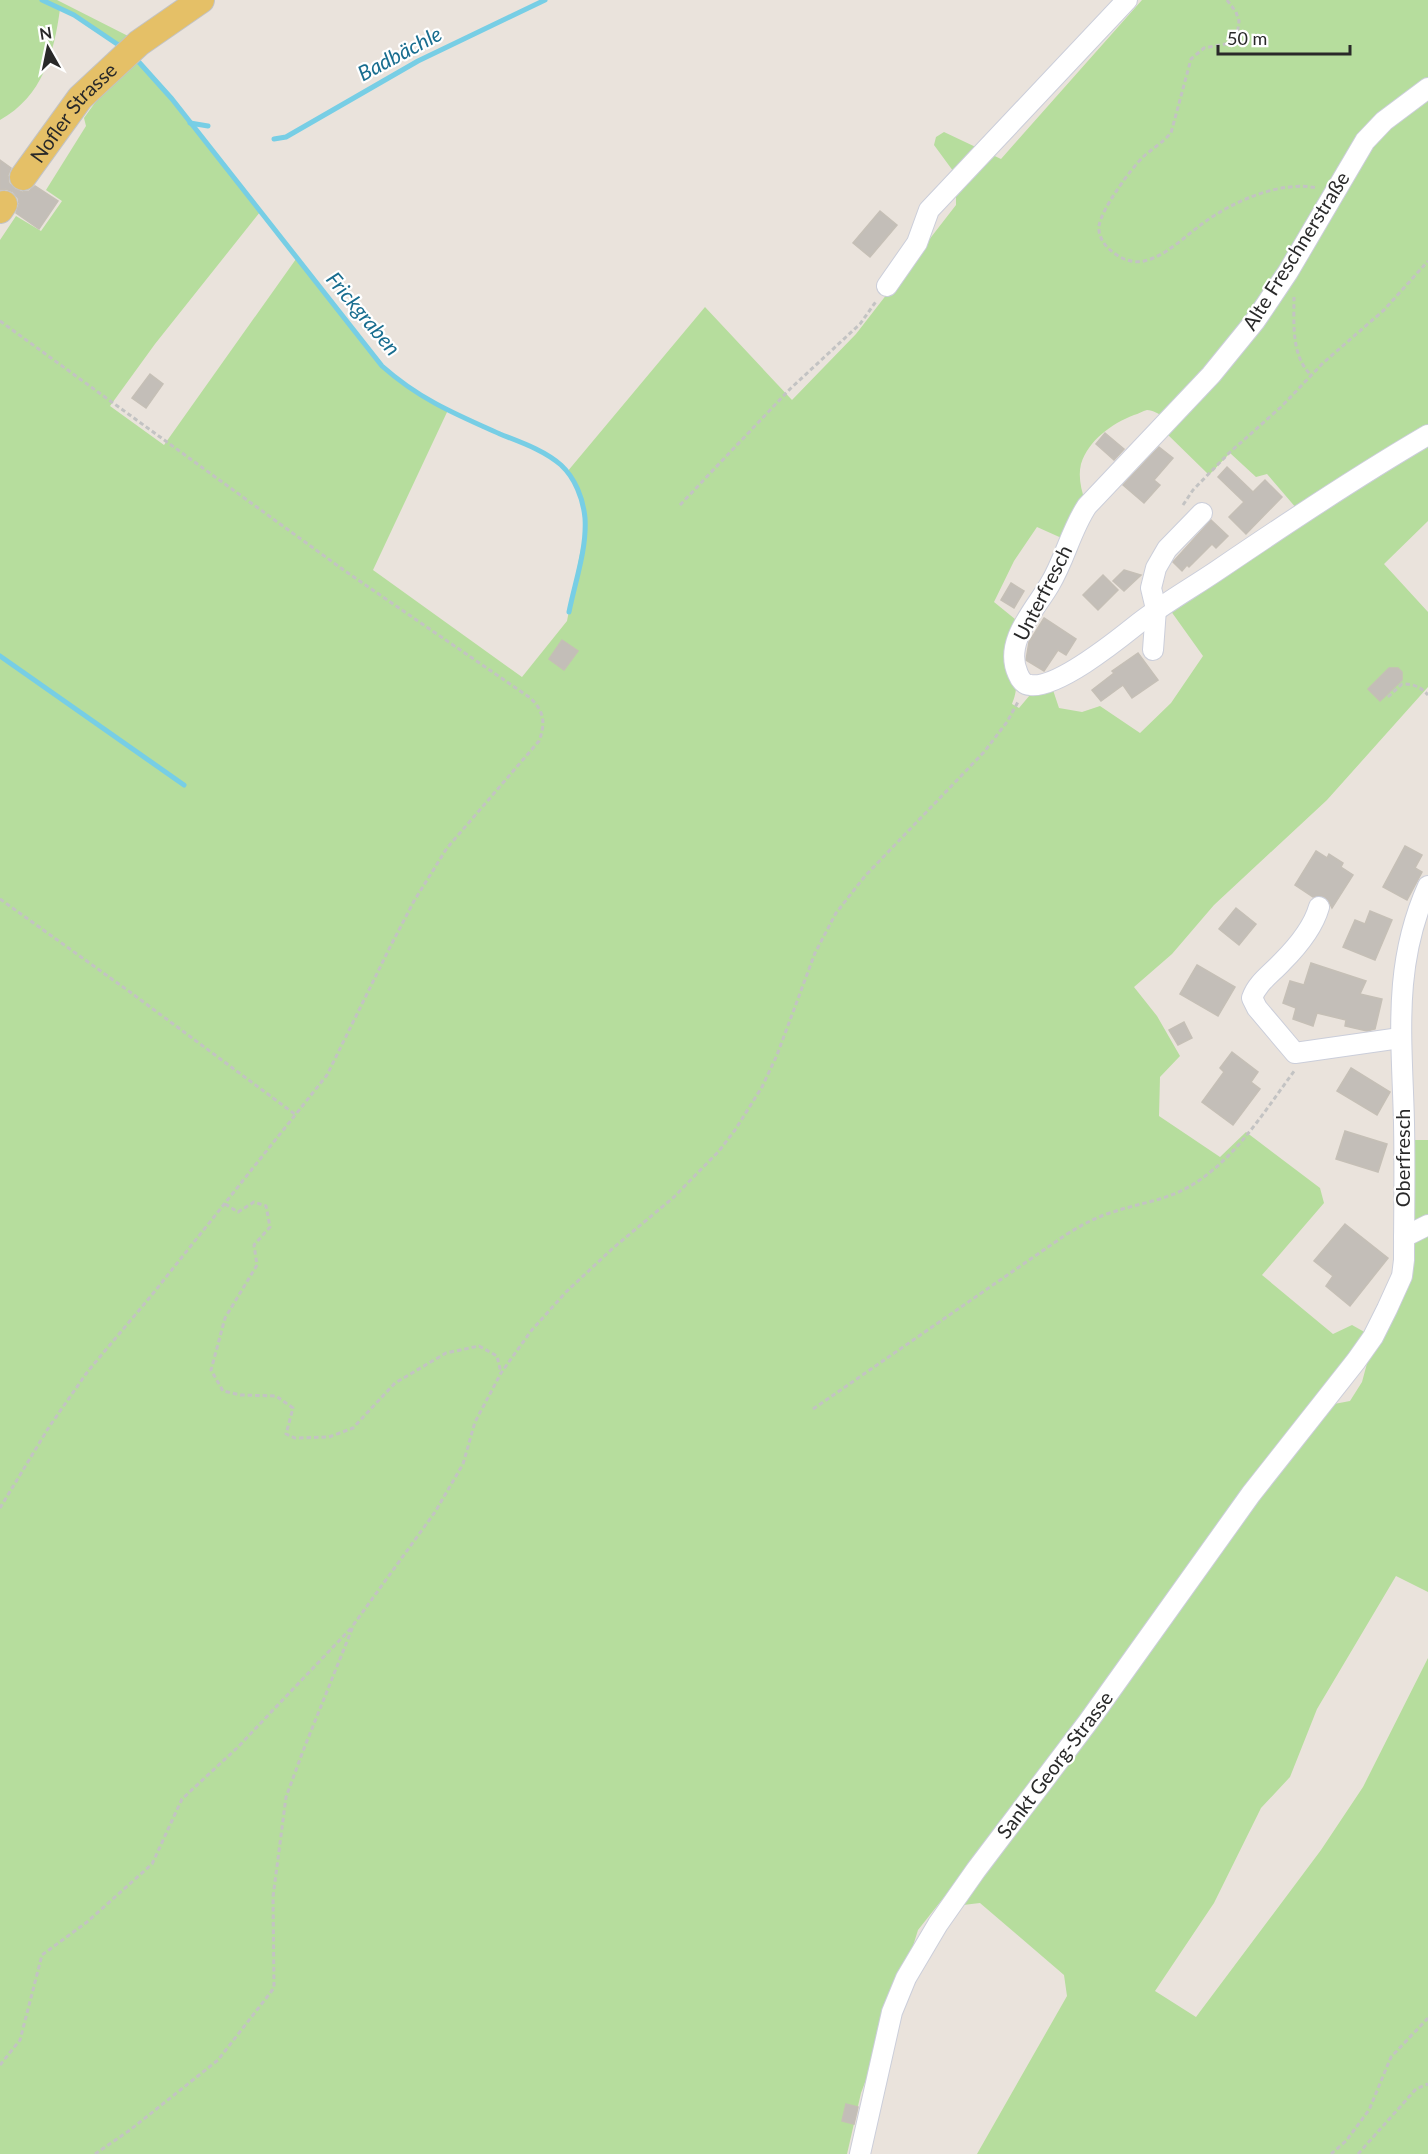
<svg xmlns="http://www.w3.org/2000/svg" width="1428" height="2154" font-family="Lato,sans-serif">
<style>
.green{fill:#b6dd9d}
.lines{fill:none;stroke-linecap:round;stroke-linejoin:round}
.stream{stroke:#77cee5;stroke-width:5}
.building{fill:#c3beb8;stroke:#c5bfb6;stroke-width:1.5}
.minor-casing{stroke:#cbceda;stroke-width:22}
.major-casing{stroke:#c3c3c3;stroke-width:28}
.path{stroke:#c3c3c3;stroke-width:3;stroke-dasharray:4.5 3;stroke-linecap:butt}
.minor{stroke:#fff;stroke-width:20}
.major{stroke:#e5c067;stroke-width:26}
.labels{text-anchor:middle;stroke-width:4.5;stroke-linejoin:round;paint-order:stroke}
.street-label{font-size:20px;fill:#292929;stroke:#fff}
.water-label{font-size:21px;font-style:italic;fill:#186d8f;stroke:#fff}
</style>
<rect width="100%" height="100%" fill="#eae3dc"/>
<!-- green -->
<g class="green">
<path d="M0 0H57L132 38 120 46 74 15 60 9C54 53 43 96 0 120Z"/>
<path d="M1142 0H1428V430L1297 509 1267 474 1256 477 1230 453 1209 475 1163 430 1214 378 1258 323 1292 272 1369 143 1395 117 1375 121 1360 139 1344 163 1284 270 1266 298 1235 341 1207 373 1164 417C1159 414 1153 410 1147 410 1143 411 1138 414 1134 415 1111 424 1089 440 1081 464 1078 476 1081 489 1085 501L1073 518 1066 540 1037 527 1014 561 994 602 1021 624C1015 636 1009 647 1010 662 1012 682 1021 681 1012 704L1019 708 1030 695 1052 687 1059 708 1082 712 1100 706 1140 733 1171 703 1203 656 1168 607 1356 482 1428 441V521L1384 564 1428 612V687L1327 800 1214 905 1172 954 1134 987 1157 1016 1180 1056 1160 1077 1159 1116 1220 1157 1246 1132 1320 1188 1324 1203 1262 1275 1333 1334 1352 1325 1368 1334 1343 1370 1208 1545 1084 1720 918 1930 895 2003 861 2093 847 2154H0V240L16 216 41 231 62 201 46 190 86 126 84 118C100 96 114 75 137 60L172 99 260 212 155 344 110 406 164 445 296 259 382 366 402 384 448 410 373 570 522 677 567 621 585 528 582 499 577 486 567 472 705 307 792 400 856 334 956 205V175L934 145 936 137 944 132 1001 159Z"/>
<path d="M1408 1140H1428V1225L1412 1228Z"/>
<path d="M1428 1231V1592L1396 1576 1317 1709 1290 1777 1261 1808 1214 1903 1155 1991 1196 2017 1321 1850 1363 1787 1428 1658V2154H977L1067 1996 1064 1975 980 1903 963 1905 1216 1549 1334 1404 1350 1401 1362 1382 1369 1356 1412 1246Z"/>
</g>
<g class="lines">
<!-- stream -->
<g class="stream">
<path d="M42 0 74 15 120 46"/>
<path d="M137 60 172 99 382 366C419 399 455 414 500 434 520 442 544 450 561 465 575 478 583 498 585 518 587 549 575 582 569 612"/>
<path d="M190 123 208 126"/>
<path d="M274 139 286 137 418 61 545 0"/>
<path d="M0 656 184 785"/>
</g>
</g>
<!-- building -->
<g class="building">
<path d="M0 160 11 168 8 175 9 183 15 189 22 192 29 191 35 186 58 201 39 229 16 213 19 204 18 198 13 192 6 189 0 190Z"/>
<path d="M880 211 897 225 870 257 853 243Z"/>
<path d="M150 374 163 384 146 408 132 398Z"/>
<path d="M1105 433 1124 449 1114 460 1096 444Z"/>
<path d="M1159 447 1173 458 1154 480 1160 485 1144 503 1123 485Z"/>
<path d="M1227 467 1253 492 1265 480 1282 497 1246 534 1229 517 1244 502 1218 477Z"/>
<path d="M1211 520 1228 536 1216 548 1212 544 1189 567 1187 565 1182 571 1173 562Z"/>
<path d="M1124 570 1141 575 1124 591 1113 581Z"/>
<path d="M1103 575 1118 590 1098 610 1083 595Z"/>
<path d="M1011 583 1024 591 1014 608 1001 600Z"/>
<path d="M1044 618 1076 639 1066 655 1058 650 1044 671 1026 660 1029 642Z"/>
<path d="M562 640 578 651 564 670 549 659Z"/>
<path d="M1138 653 1158 680 1132 698 1123 685 1101 701 1092 690 1114 673 1112 671Z"/>
<path d="M1389 668H1398L1402 672V680L1380 701 1368 689Z"/>
<path d="M1405 846 1422 855 1415 868 1422 872 1407 900 1383 887Z"/>
<path d="M1316 851 1327 858 1329 854 1343 863 1341 867 1353 875 1332 908 1328 900 1323 896 1313 897 1295 885Z"/>
<path d="M1236 908 1256 924 1239 945 1219 929Z"/>
<path d="M1370 911 1392 920 1375 960 1343 947 1355 920 1365 924Z"/>
<path d="M1311 963 1366 981 1360 994 1382 999 1375 1029 1367 1031 1345 1026 1346 1020 1317 1013 1313 1026 1293 1019 1296 1008 1283 1003 1290 981 1304 985Z"/>
<path d="M1197 965 1235 987 1218 1016 1180 994Z"/>
<path d="M1184 1022 1192 1038 1178 1045 1169 1030Z"/>
<path d="M1232 1052 1258 1072 1251 1082 1260 1089 1233 1125 1202 1102 1224 1072 1220 1068Z"/>
<path d="M1351 1068 1390 1092 1377 1115 1337 1091Z"/>
<path d="M1345 1131 1387 1144 1378 1172 1336 1159Z"/>
<path d="M1345 1224 1388 1258 1350 1306 1326 1286 1333 1276 1314 1261Z"/>
<path d="M846 2104 858 2107 854 2124 842 2121Z"/>
</g>
<g class="lines">
<defs>
<g id="minor">
<path d="M1428 88 1384 121 1365 141 1288 272 1255 321 1211 375 1087 506C1071 530 1065 559 1050 584 1035 610 1003 642 1018 674 1020 679 1024 685 1030 685 1056 689 1115 642 1135 626 1161 605 1190 589 1218 570 1287 523 1356 477 1428 435"/>
<path d="M887 286 917 243 929 210 1127 0"/>
<path d="M1153 650 1156 609 1151 588 1156 568 1167 549 1202 513"/>
<path d="M1319 907C1313 928 1298 946 1282 962 1271 974 1257 983 1252 998L1257 1008 1295 1053 1400 1038"/>
<path d="M1404 1237 1428 1225"/>
<path d="M860 2154 892 2012 906 1978 938 1924 976 1870 1088 1722 1251 1494 1356 1361 1373 1337 1387 1309 1402 1276 1404 1260C1404 1215 1405 1169 1404 1123 1402 1038 1392 966 1428 886"/>
</g>
<g id="major">
<path id="s1" d="M23 177 80 98 139 43 201 0"/>
<path d="M0 210 4 204"/>
</g>
</defs>
<!-- minor casing -->
<use href="#minor" class="minor-casing"/>
<!-- major casing -->
<use href="#major" class="major-casing"/>
<!-- path -->
<g class="path">
<path d="M1227 0 1236 12 1239 21 1237 36 1231 43 1204 48 1191 59 1171 133C1163 142 1152 149 1143 157 1130 170 1102 208 1099 226 1098 234 1102 241 1107 247 1117 257 1130 264 1144 261 1166 256 1184 237 1202 224 1231 202 1281 180 1317 188"/>
<path d="M1294 297C1294 323 1291 356 1311 375"/>
<path d="M0 321 345 571 529 697C544 710 546 723 539 741L447 848 414 901 390 947 327 1075 151 1296 88 1371 49 1427 0 1508"/>
<path d="M680 505 790 389 860 324 877 300"/>
<path d="M1183 505 1193 490 1229 453 1281 407 1323 363 1384 310 1428 261"/>
<path d="M1388 697 1402 684C1413 684 1420 686 1428 695"/>
<path d="M0 899 130 992 296 1115"/>
<path d="M225 1204 238 1212 254 1202 266 1206 270 1227 254 1245 257 1265 225 1318 211 1370 223 1391 241 1395 276 1396 293 1408 286 1434 295 1438 329 1437 353 1428 395 1383 446 1353 479 1346 497 1356 501 1373"/>
<path d="M813 1409 1067 1234C1082 1225 1096 1217 1113 1212 1136 1204 1161 1201 1183 1190 1232 1165 1263 1113 1295 1070"/>
<path d="M0 2065 20 2040 42 1955 87 1922 152 1864 182 1799 237 1748 353 1626"/>
<path d="M95 2154 130 2130 218 2060 274 1988 273 1897 286 1797 303 1751 354 1624 435 1512 463 1464 475 1422 501 1373 531 1331 566 1292 612 1249 674 1197 719 1151 735 1130 762 1087 777 1055 815 953 836 913 865 876 984 752 1007 722 1019 700"/>
<path d="M1331 2154 1346 2141 1369 2110 1391 2057 1428 2018"/>
<path d="M1358 2154 1416 2089 1428 2084"/>
</g>
<!-- minor -->
<use href="#minor" class="minor"/>
<!-- major -->
<use href="#major" class="major"/>
</g>
<g class="labels">
<!-- street labels -->
<g class="street-label">
<text dy="7" stroke="none"><textPath href="#s1" startOffset="82">Nofler Strasse</textPath></text>
<text transform="translate(1296 251) rotate(-58)" y="7">Alte Freschnerstraße</text>
<text transform="translate(1043 593) rotate(-63)" y="7">Unterfresch</text>
<text transform="translate(1403 1158) rotate(-90)" y="7">Oberfresch</text>
<text transform="translate(1055 1765) rotate(-53)" y="7">Sankt Georg-Strasse</text>
</g>
<!-- water labels -->
<g class="water-label">
<text transform="translate(400 54) rotate(-28)" y="7">Badbächle</text>
<text transform="translate(363 314) rotate(50)" y="7">Frickgraben</text>
</g>
</g>
<!-- north arrow -->
<g transform="translate(48 48) rotate(351)" stroke="#ffffff" stroke-width="4.5" paint-order="stroke">
<path d="M0-4.5L10 22L0 15L-10 22Z" fill="#292929"/>
<text y="-9" font-size="16" font-weight="bold" text-anchor="middle" fill="#292929">N</text>
</g>
<!-- scale -->
<path d="M1218 45v9h132v-9" fill="none" stroke="#292929" stroke-width="3"/>
<text x="1227" y="45" font-size="18" fill="#292929" stroke="#ffffff" stroke-width="4.5" paint-order="stroke">50 m</text>
</svg>
